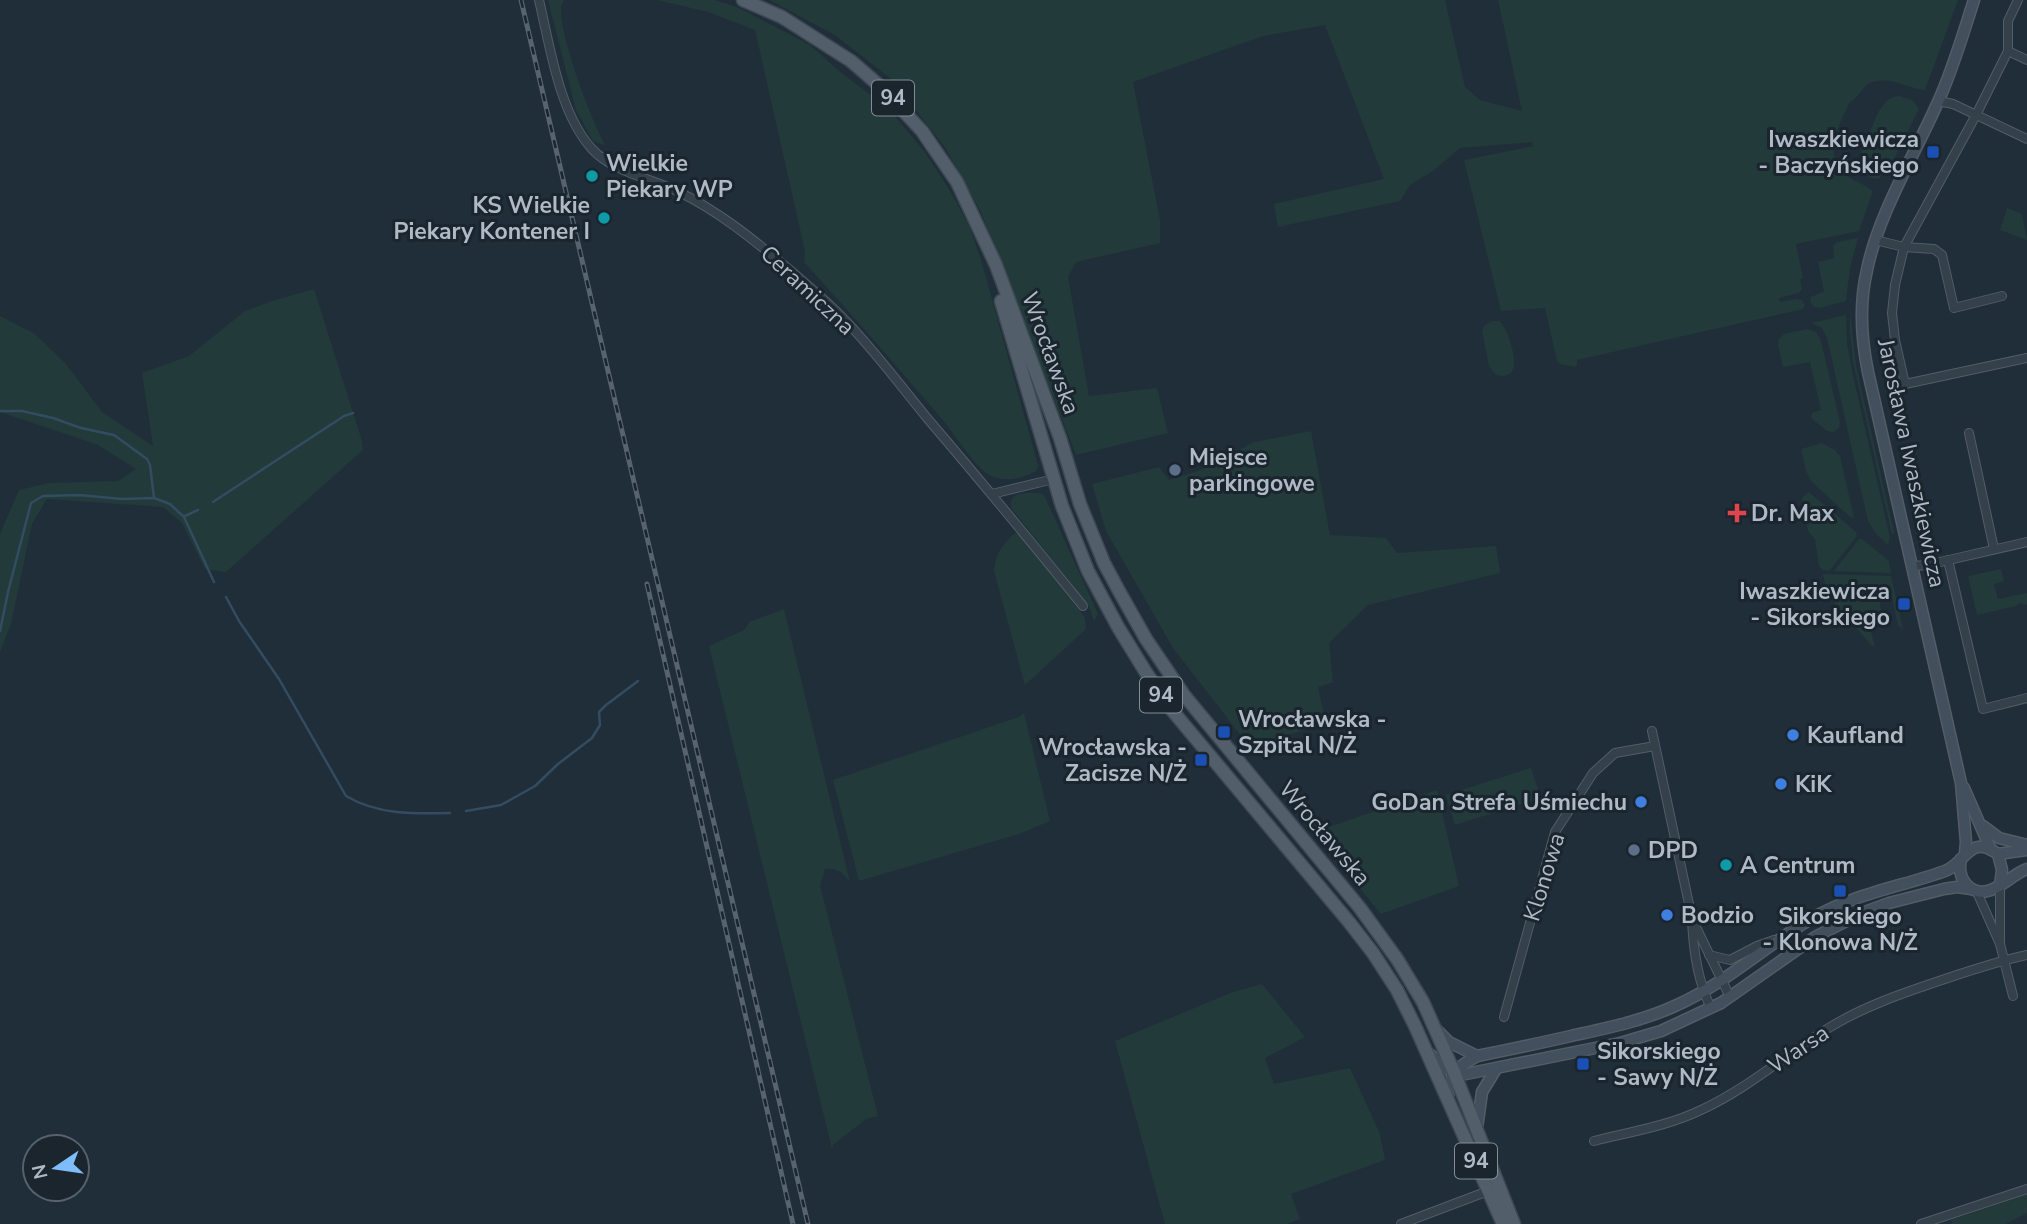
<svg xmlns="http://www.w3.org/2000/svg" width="2027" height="1224" font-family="'Nunito Sans',sans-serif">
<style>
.green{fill:#223a3a}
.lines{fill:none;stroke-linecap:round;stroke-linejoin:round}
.stream{stroke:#334c61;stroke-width:2.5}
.street-casing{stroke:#525d67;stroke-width:10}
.secondary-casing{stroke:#525d67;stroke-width:13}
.primary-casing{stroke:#3d4953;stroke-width:15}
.street{stroke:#34404a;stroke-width:8}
.secondary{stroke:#424f5d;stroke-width:10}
.primary{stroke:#525f6a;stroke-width:12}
.rail-casing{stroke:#566471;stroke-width:5}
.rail{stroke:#1a252e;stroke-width:2.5;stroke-dasharray:8;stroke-linecap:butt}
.transit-dot{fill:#1a4fb4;stroke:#1a252e;stroke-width:2.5}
.culture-dot{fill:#0f9aa8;stroke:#1a252e;stroke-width:2.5}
.service-dot{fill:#5c6f8a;stroke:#1a252e;stroke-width:2.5}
.health-dot{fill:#e0444e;stroke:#1a252e;stroke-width:2.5}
.shop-dot{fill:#3f7fe0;stroke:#1a252e;stroke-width:2.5}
.labels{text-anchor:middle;stroke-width:6;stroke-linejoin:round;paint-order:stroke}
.shield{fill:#1a252e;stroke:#828d98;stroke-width:2}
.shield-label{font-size:21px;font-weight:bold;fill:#afbac6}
.poi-label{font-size:23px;font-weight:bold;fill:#afbac6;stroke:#1a252e;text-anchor:start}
.street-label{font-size:23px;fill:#afbac6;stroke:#1a252e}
</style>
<rect width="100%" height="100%" fill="#202e39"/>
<!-- green -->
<g class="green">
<path d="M548 0H564C562 5 561 5 561 10 560 36 592 123 606 146L593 141 576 110Z"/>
<path d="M657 0H714L737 7 810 45 839 71 889 109 924 151 949 189 970 228 981 260 1038 465 1036 471C1020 480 1001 483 986 473 973 464 953 432 942 419 896 366 851 313 804 262L805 251 755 30 708 12Z"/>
<path d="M769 0H1445L1465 87 1480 100 1522 111 1498 0H1958L1925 90C1906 88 1889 75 1870 83 1861 88 1859 98 1850 102 1840 122 1822 155 1845 174 1853 181 1865 184 1873 191L1859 231 1796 244 1803 278 1800 279 1802 289 1799 293 1779 298 1780 302 1796 299 1802 300 1805 305 1803 309 1577 360V365L1575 367 1560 364 1557 361 1545 308 1501 311 1464 160 1533 146 1532 142 1460 148 1433 171 1410 185 1400 201 1278 227 1274 204 1384 179 1325 25 1263 36 1133 82 1160 220V243L1076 262 1068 277 1089 396 1157 388 1168 433 1076 455 980 210 944 146 891 79 835 35Z"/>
<path d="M1899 96 1912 100 1919 109 1887 173 1881 175 1879 179C1846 177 1864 143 1872 127 1875 119 1879 109 1885 103 1889 98 1894 97 1899 96Z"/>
<path d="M2007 208 2022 214 2027 240 2000 230Z"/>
<path d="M1858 238 1850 268 1846 301 1819 308 1813 306 1810 301 1811 297 1824 291 1818 262 1834 258 1833 246 1837 242Z"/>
<path d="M314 289 362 441 363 450 226 572 205 569 182 523 163 507 47 499 32 524 11 624 0 652V534L19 490 49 483 118 481 136 469 98 445 0 412V316L35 334 66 364 102 412 153 446 142 373 189 356 245 311 272 301Z"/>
<path d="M1850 309 1856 366 1894 532 1892 535 1853 362 1850 332Z"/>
<path d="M1846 315 1847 344 1852 371 1890 538 1888 545 1876 534 1868 521 1827 338 1822 328 1811 323Z"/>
<path d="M1492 321H1499C1507 326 1518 360 1513 369 1511 374 1509 374 1504 376L1496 375 1489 366 1482 331 1485 325Z"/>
<path d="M1807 329 1816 332 1821 341 1840 422 1839 428 1833 432 1827 431 1811 418 1812 413 1821 410 1810 362 1783 367 1778 345 1779 339 1784 334Z"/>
<path d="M1311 431 1330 535 1386 538 1397 553 1496 546 1500 573 1368 605 1329 643 1333 682 1318 687 1326 724 1249 746 1173 648 1106 531 1092 484 1159 467 1169 480 1201 470 1254 442Z"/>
<path d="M1822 443 1835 450 1840 456 1854 518 1850 517 1811 481 1806 471 1801 449Z"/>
<path d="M1809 492 1856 532 1857 536 1829 571 1823 570 1819 566 1815 539 1808 531 1802 498Z"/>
<path d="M1038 493 1043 494 1045 497 1098 614 1094 621 1089 606 1011 508C1008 491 1026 493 1038 493Z"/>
<path d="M1015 533 1019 535 1077 607 1085 618 1086 629 1025 685 994 571C995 553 1002 545 1015 533Z"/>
<path d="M1859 539H1862L1889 561 1891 573 1834 571Z"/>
<path d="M2001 569 2004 581 1994 584 1998 599 2027 593V605L2019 603 2016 606 1977 615 1968 576Z"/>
<path d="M1823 574 1891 576 1903 629 1898 626 1891 592 1878 594 1883 620 1874 622 1870 628 1875 647 1871 645 1827 594Z"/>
<path d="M784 609 850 882C843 873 838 868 825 869L820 885 878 1116 866 1119 833 1145 832 1149 709 646 744 630 749 622Z"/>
<path d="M1024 713 1050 821 1019 834 859 881 833 780 1019 717Z"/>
<path d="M1531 768 1541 798 1455 825 1446 795Z"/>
<path d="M1437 790 1459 886 1381 914 1314 832Z"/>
<path d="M1262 984 1305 1037 1265 1058 1274 1084 1350 1068 1380 1134 1385 1160 1291 1194 1300 1219 1287 1224H1165L1115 1041 1233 992Z"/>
<path d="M2027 1194V1213L2005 1224H1952L1951 1220Z"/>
</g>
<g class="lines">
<!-- stream -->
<g class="stream">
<path d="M0 411H22L53 418 81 428 114 435 147 459 150 465 154 498"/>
<path d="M213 502 344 416 353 413"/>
<path d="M185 516 198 510"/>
<path d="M226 597 239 621 279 679 346 796C378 815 414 814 450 813"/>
<path d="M0 631 8 592 31 503 43 496 79 495 122 499 154 498 170 504 184 517 214 582"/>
<path d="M466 811 501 805 535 786 558 764 592 738 600 725 599 712 606 705 638 681"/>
</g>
<defs>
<g id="street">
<path d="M539 0C550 46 559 113 592 149 613 172 650 178 677 191 719 211 755 241 790 270 807 285 825 300 841 316 871 346 900 385 927 418 980 480 1032 543 1083 606"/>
<path d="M2008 51 2027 60"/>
<path d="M1938 101 1953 104 2027 139"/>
<path d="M1875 240 1904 247 1934 249 1942 255 1954 308 2002 296"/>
<path d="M1905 384 1895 340 1892 313 1895 285 1904 247 1976 115 2008 51V21L2018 0"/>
<path d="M1896 386 2027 358"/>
<path d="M1969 433 1994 549"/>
<path d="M992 494 1054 479"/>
<path d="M1948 560 1983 709 2027 698"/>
<path d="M1913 566 1927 565 2027 542"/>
<path d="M1652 731 1692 918C1693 949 1697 980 1711 1008"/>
<path d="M1976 890 2000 944 2013 996"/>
<path d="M1694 923 1730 997"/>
<path d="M2000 941V886"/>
<path d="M1709 955 1730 960 1757 946 1774 940"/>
<path d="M1504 1017 1555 832 1593 773 1615 753 1655 746"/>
<path d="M1594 1141C1630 1132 1668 1126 1701 1110 1749 1088 1787 1053 1832 1026 1867 1005 1906 992 1945 979 1972 970 1999 961 2027 955"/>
<path d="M1401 1224 1488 1191"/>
<path d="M1921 1224 2027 1189"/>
</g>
<g id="secondary">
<path d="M1964 788 1991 850"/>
<path d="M1983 826 1999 838 2027 845"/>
<path d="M1965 854 1966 842 1961 783 1868 372C1861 338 1859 304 1867 270 1878 215 1915 154 1938 102 1953 69 1963 34 1974 0"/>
<path d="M1998 854 2027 850"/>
<path d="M1961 859C1959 868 1960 878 1967 885 1987 905 2009 875 2027 869"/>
<path d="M1436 1029 1449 1042 1477 1056"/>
<path d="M1430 1054 1446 1069 1466 1074 1620 1043 1661 1031 1721 1003 1815 937 1862 913 1889 903 1944 889 1957 887 1971 889"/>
<path d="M1448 1099C1448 1074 1457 1067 1477 1056 1508 1050 1540 1043 1571 1036 1607 1028 1643 1021 1677 1005 1726 983 1765 946 1811 919 1853 894 1900 887 1945 871 1966 863 1970 833 1998 854L2002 870 2000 886"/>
<path d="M1477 1128 1482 1092 1496 1069"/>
</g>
<g id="primary">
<path d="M743 0 782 17 851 61 881 87 922 131 957 182 996 265 1060 438 1080 504 1104 563 1119 591 1146 639 1184 695 1360 908 1397 959 1423 1002 1454 1072 1514 1224"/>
<path d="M1001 301 1062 506 1088 571 1118 627 1145 671 1171 709 1349 922 1373 953 1397 990 1415 1026 1503 1224"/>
</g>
</defs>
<!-- street casing -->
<use href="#street" class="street-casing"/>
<!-- secondary casing -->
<use href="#secondary" class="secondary-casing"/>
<!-- primary casing -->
<use href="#primary" class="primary-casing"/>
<!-- street -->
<use href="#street" class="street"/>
<!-- secondary -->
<use href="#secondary" class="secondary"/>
<!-- primary -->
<use href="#primary" class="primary"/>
<defs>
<g id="rail">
<path d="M521 0 808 1224"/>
<path d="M647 584 793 1224"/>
</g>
</defs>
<!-- rail casing -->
<use href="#rail" class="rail-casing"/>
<!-- rail -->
<use href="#rail" class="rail"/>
</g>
<!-- markers -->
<g class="transit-dot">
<rect x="1926" y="145" width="14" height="14" rx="3.5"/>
<rect x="1897" y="597" width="14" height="14" rx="3.5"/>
<rect x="1217" y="725" width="14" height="14" rx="3.5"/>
<rect x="1194" y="753" width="14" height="14" rx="3.5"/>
<rect x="1833" y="884" width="14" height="14" rx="3.5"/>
<rect x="1576" y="1057" width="14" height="14" rx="3.5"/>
</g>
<g class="culture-dot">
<circle cx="592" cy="176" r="7"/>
<circle cx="604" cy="218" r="7"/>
<circle cx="1726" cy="865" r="7"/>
</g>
<g class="service-dot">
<circle cx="1175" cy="470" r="7"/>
<circle cx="1634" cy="850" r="7"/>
</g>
<path class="health-dot" d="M1733.5 502.5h7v7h7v7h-7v7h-7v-7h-7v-7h7z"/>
<g class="shop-dot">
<circle cx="1793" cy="735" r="7"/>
<circle cx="1781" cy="784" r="7"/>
<circle cx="1641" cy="802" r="7"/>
<circle cx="1667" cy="915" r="7"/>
</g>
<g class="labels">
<!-- shield labels -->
<g class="shield">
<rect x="872" y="80.5" width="42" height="35" rx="5"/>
<rect x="1140" y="677.5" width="42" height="35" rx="5"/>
<rect x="1455" y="1143.5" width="42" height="35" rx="5"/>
</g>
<g class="shield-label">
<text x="893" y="105">94</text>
<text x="1161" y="702">94</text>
<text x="1476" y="1168">94</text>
</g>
<!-- poi labels -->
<g class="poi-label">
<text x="1919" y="147" text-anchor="end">Iwaszkiewicza<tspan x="1919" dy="26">- Baczyńskiego</tspan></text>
<text x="606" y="171">Wielkie<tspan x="606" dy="26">Piekary WP</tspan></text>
<text x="590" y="213" text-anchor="end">KS Wielkie<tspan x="590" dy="26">Piekary Kontener I</tspan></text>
<text x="1189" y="465">Miejsce<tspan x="1189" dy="26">parkingowe</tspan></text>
<text x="1751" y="521">Dr. Max</text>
<text x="1890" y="599" text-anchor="end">Iwaszkiewicza<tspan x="1890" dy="26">- Sikorskiego</tspan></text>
<text x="1238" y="727">Wrocławska -<tspan x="1238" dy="26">Szpital N/Ż</tspan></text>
<text x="1807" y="743">Kaufland</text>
<text x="1187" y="755" text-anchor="end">Wrocławska -<tspan x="1187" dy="26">Zacisze N/Ż</tspan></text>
<text x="1795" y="792">KiK</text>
<text x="1627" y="810" text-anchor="end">GoDan Strefa Uśmiechu</text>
<text x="1648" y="858">DPD</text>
<text x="1740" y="873">A Centrum</text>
<text x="1681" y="923">Bodzio</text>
<text x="1840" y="924" text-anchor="middle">Sikorskiego<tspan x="1840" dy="26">- Klonowa N/Ż</tspan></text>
<text x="1597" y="1059">Sikorskiego<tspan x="1597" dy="26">- Sawy N/Ż</tspan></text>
</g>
<!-- street labels -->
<g class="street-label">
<text transform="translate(808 290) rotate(43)" y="8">Ceramiczna</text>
<text transform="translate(1051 353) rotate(70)" y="8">Wrocławska</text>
<text transform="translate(1912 463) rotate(78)" y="8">Jarosława Iwaszkiewicza</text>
<text transform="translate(1325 833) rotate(50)" y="8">Wrocławska</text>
<text transform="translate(1544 877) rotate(-73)" y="8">Klonowa</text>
<text transform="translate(1798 1049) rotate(-34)" y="8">Warsa</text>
</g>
</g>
<!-- north arrow -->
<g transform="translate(56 1168) rotate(257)"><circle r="33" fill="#1a252e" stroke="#56616b" stroke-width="2"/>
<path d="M0-5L12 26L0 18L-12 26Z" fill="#7fbdfa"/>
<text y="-10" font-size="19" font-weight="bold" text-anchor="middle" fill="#afbac6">N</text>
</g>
</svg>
